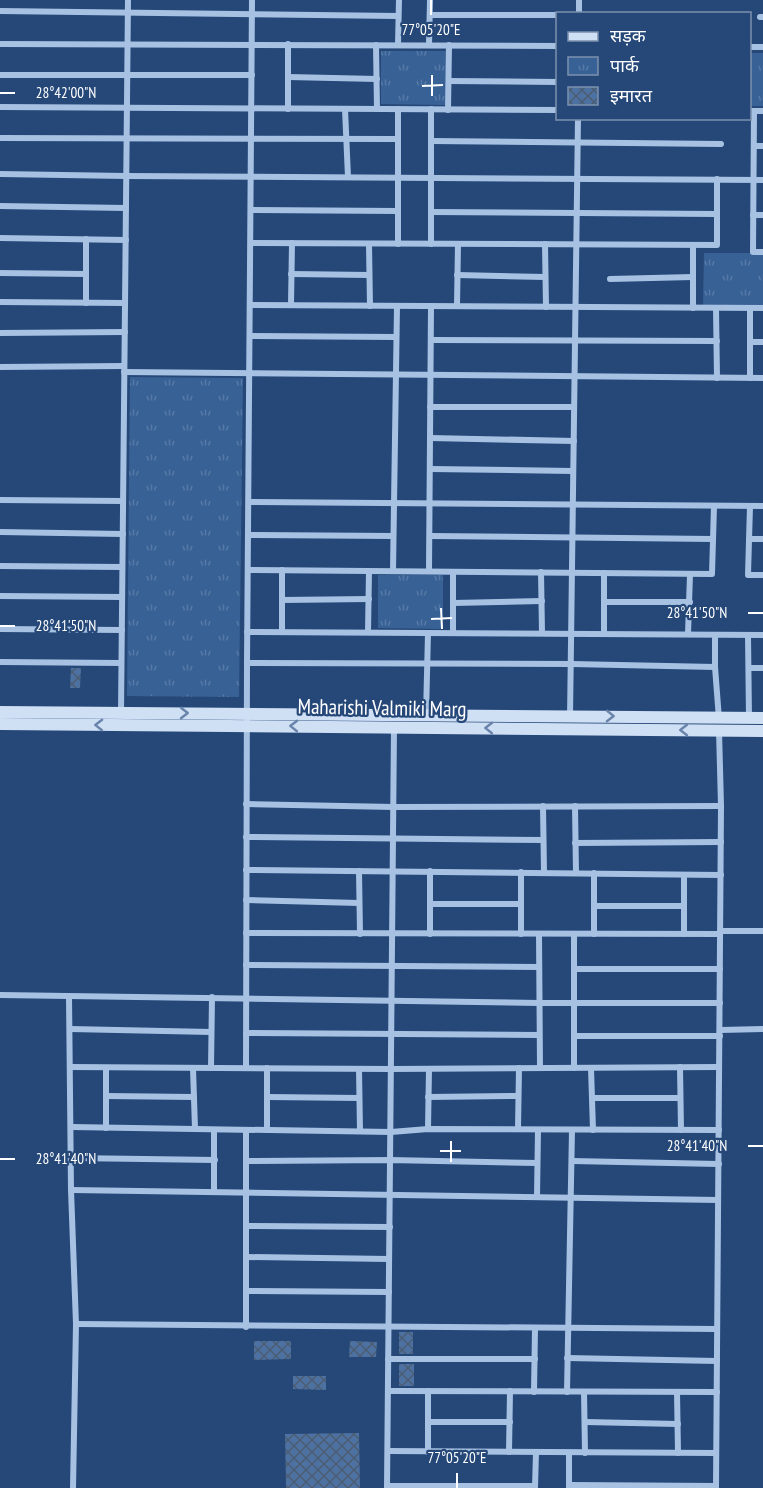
<svg xmlns="http://www.w3.org/2000/svg" width="763" height="1488" font-family="'PT Sans Narrow','Noto Sans Devanagari',sans-serif">
<style>
.park{fill:url(#park-tufts)}
.building{fill:url(#building-cross-hatch)}
.lines{fill:none;stroke-linecap:round;stroke-linejoin:round}
.street{stroke:#a7c1e3;stroke-width:6}
.secondary{stroke:#cfdff4;stroke-width:12}
.oneway{stroke:#6984aa}
.ticks{fill:none;stroke:#fff;stroke-width:2}
.labels{text-anchor:middle;stroke-width:4.5;stroke-linejoin:round;paint-order:stroke}
.street-label{font-size:21px;fill:#fff;stroke:#254878}
.ticks-label{font-size:15px;text-anchor:middle;fill:#fff;stroke:#254878;stroke-width:4.5;stroke-linejoin:round;paint-order:stroke}
</style>
<defs>
<pattern id="park-tufts" width="24" height="20" patternUnits="userSpaceOnUse" patternTransform="scale(1.5)"><rect width="24" height="20" fill="#386196"/><path d="M3 7l-1-3M5 7V3M7 7l1-3M15 17l-1-3M17 17v-4M19 17l1-3" fill="none" stroke="#5679a6"/></pattern>
<pattern id="building-cross-hatch" width="8" height="8" patternUnits="userSpaceOnUse" patternTransform="scale(1.5)"><rect width="8" height="8" fill="#4d72a2"/><path d="M0 0l8 8M0 8l8-8" fill="none" stroke="#4c5d73"/></pattern>
</defs>
<rect width="100%" height="100%" fill="#254878"/>
<!-- park -->
<g class="park">
<path d="M381 51H446V105L381 104Z"/>
<rect x="750" y="53" width="13" height="53"/>
<path d="M704 253H763V307L703 306Z"/>
<path d="M130 377 243 378 239 697 127 696Z"/>
<path d="M378 575H443V629L378 628Z"/>
</g>
<!-- building -->
<g class="building">
<path d="M71 668H81L80 688H70Z"/>
<rect x="399" y="1332" width="14" height="22"/>
<path d="M254 1341H291V1359L254 1360Z"/>
<path d="M350 1341 377 1342 376 1357H349Z"/>
<rect x="399" y="1364" width="15" height="22"/>
<path d="M293 1376H326V1390L293 1389Z"/>
<path d="M359 1433 360 1488H286L285 1434Z"/>
</g>
<g class="lines">
<!-- street -->
<g class="street">
<path d="M0 11 398 16"/>
<path d="M579 14V0"/>
<path d="M430 15H558"/>
<path d="M760 17H763"/>
<path d="M0 44 558 46"/>
<path d="M288 44V109"/>
<path d="M376 45 377 109"/>
<path d="M398 45 399 0"/>
<path d="M429 45 430 0"/>
<path d="M750 47H763"/>
<path d="M0 75H252"/>
<path d="M288 77 377 79"/>
<path d="M449 81 558 82"/>
<path d="M0 107 558 110"/>
<path d="M345 109 348 177"/>
<path d="M398 109V244"/>
<path d="M448 110 449 45"/>
<path d="M750 111H763"/>
<path d="M754 111 753 252H763"/>
<path d="M0 138 398 139"/>
<path d="M431 141 721 144"/>
<path d="M754 146H763"/>
<path d="M0 174 126 176 763 180"/>
<path d="M0 206 126 208"/>
<path d="M251 210 398 211"/>
<path d="M431 212 717 214"/>
<path d="M753 215H763"/>
<path d="M0 238 126 240"/>
<path d="M86 239V303"/>
<path d="M251 243 717 245V179"/>
<path d="M369 244 370 306"/>
<path d="M431 244V109"/>
<path d="M545 244 546 307"/>
<path d="M0 273 86 274"/>
<path d="M291 274 369 275"/>
<path d="M457 275 545 277"/>
<path d="M610 279 693 277"/>
<path d="M0 302 125 303"/>
<path d="M250 305 763 308"/>
<path d="M291 305 292 243"/>
<path d="M457 306 458 244"/>
<path d="M693 308V245"/>
<path d="M716 308 717 378"/>
<path d="M0 333 125 332"/>
<path d="M250 336 396 337"/>
<path d="M431 340 717 341"/>
<path d="M750 342H763"/>
<path d="M0 367 124 366"/>
<path d="M124 372 763 378"/>
<path d="M750 378V308"/>
<path d="M430 407H574"/>
<path d="M430 438 574 441"/>
<path d="M430 469 573 471"/>
<path d="M0 500 123 501"/>
<path d="M249 502 763 506"/>
<path d="M750 506 748 575H763"/>
<path d="M0 532 123 534"/>
<path d="M248 535 393 536"/>
<path d="M430 536 713 539"/>
<path d="M749 539H763"/>
<path d="M0 566 122 567"/>
<path d="M248 570 712 574 714 506"/>
<path d="M393 571 397 306"/>
<path d="M429 571 431 306"/>
<path d="M541 572 542 633"/>
<path d="M0 596 122 597"/>
<path d="M282 600 369 599"/>
<path d="M604 602H690"/>
<path d="M453 603 542 601"/>
<path d="M0 629 122 630"/>
<path d="M247 632 763 635"/>
<path d="M282 632V570"/>
<path d="M368 632 369 571"/>
<path d="M453 633V572"/>
<path d="M604 633V573"/>
<path d="M688 634 690 574"/>
<path d="M715 635V667L719 719"/>
<path d="M748 635 749 718"/>
<path d="M0 662 121 663"/>
<path d="M247 663 571 664 715 667"/>
<path d="M749 668H763"/>
<path d="M121 713 128 0"/>
<path d="M426 715 428 633"/>
<path d="M570 718 578 118"/>
<path d="M246 804 394 807 721 806"/>
<path d="M543 806 544 873"/>
<path d="M575 806 576 873"/>
<path d="M246 837 543 840"/>
<path d="M575 843 721 842"/>
<path d="M246 870 721 875"/>
<path d="M359 871 360 934"/>
<path d="M521 872V934"/>
<path d="M684 875V934"/>
<path d="M246 900 359 903"/>
<path d="M430 904H521"/>
<path d="M594 906H684"/>
<path d="M720 931H763"/>
<path d="M246 933 720 934"/>
<path d="M430 934V871"/>
<path d="M539 934 540 1068"/>
<path d="M594 934V873"/>
<path d="M246 965 539 967"/>
<path d="M574 969H720"/>
<path d="M0 995 539 1003H720"/>
<path d="M69 996 71 1190 76 1324 73 1488"/>
<path d="M70 1029 211 1032"/>
<path d="M720 1030 763 1029"/>
<path d="M246 1033 539 1035"/>
<path d="M574 1036H720"/>
<path d="M70 1067 391 1069 719 1067"/>
<path d="M680 1067 681 1130"/>
<path d="M106 1068V1128"/>
<path d="M193 1068 195 1129"/>
<path d="M211 1068 212 997"/>
<path d="M246 1068 247 663 252 0"/>
<path d="M267 1068V1130"/>
<path d="M574 1068V934"/>
<path d="M591 1068 593 1130"/>
<path d="M359 1069 360 1131"/>
<path d="M106 1096 194 1097"/>
<path d="M267 1097 359 1098"/>
<path d="M428 1097 518 1096"/>
<path d="M592 1098H680"/>
<path d="M71 1127 391 1132 428 1129 719 1130"/>
<path d="M428 1129 429 1069"/>
<path d="M518 1129 519 1068"/>
<path d="M246 1130V1327"/>
<path d="M72 1158 215 1160"/>
<path d="M246 1161 390 1160 537 1163"/>
<path d="M572 1161 719 1164"/>
<path d="M71 1190 718 1200"/>
<path d="M214 1192V1130"/>
<path d="M537 1197 538 1130"/>
<path d="M246 1226 390 1227"/>
<path d="M247 1257 389 1259"/>
<path d="M246 1291 389 1292"/>
<path d="M76 1324 717 1329"/>
<path d="M567 1358 717 1361"/>
<path d="M388 1359H535"/>
<path d="M388 1391 717 1392"/>
<path d="M428 1391V1452"/>
<path d="M534 1392 535 1328"/>
<path d="M567 1392 572 1130"/>
<path d="M584 1392 585 1453"/>
<path d="M677 1392 678 1453"/>
<path d="M428 1422H510"/>
<path d="M585 1422 678 1424"/>
<path d="M388 1451 716 1453"/>
<path d="M509 1452 510 1391"/>
<path d="M569 1453V1488"/>
<path d="M569 1485 716 1486"/>
<path d="M387 1486H535"/>
<path d="M387 1488 394 727"/>
<path d="M535 1488 536 1452"/>
<path d="M716 1488 721 806 719 730"/>
</g>
<!-- secondary -->
<g class="secondary">
<path d="M0 712 763 718"/>
<path d="M0 724 763 731"/>
</g>
</g>
<!-- one-way arrows -->
<defs><path id="oneway-chevron" d="M-2-3.5L2.5 0L-2 3.5" fill="none" stroke-width="1.6" stroke-linecap="round" stroke-linejoin="round" transform="scale(1.5)"/></defs>
<g class="oneway">
<use href="#oneway-chevron" transform="translate(184 713)"/>
<use href="#oneway-chevron" transform="translate(610 716) rotate(1)"/>
<use href="#oneway-chevron" transform="translate(99 725) rotate(-179)"/>
<use href="#oneway-chevron" transform="translate(294 726) rotate(-179)"/>
<use href="#oneway-chevron" transform="translate(489 728) rotate(-179)"/>
<use href="#oneway-chevron" transform="translate(684 730) rotate(-180)"/>
</g>
<!-- ticks -->
<path class="ticks" d="M431 0V15M432 75V96M422 86 443 85M0 93H15M441 608 442 629M748 613H763M431 619 452 618M0 626H15M451 1141V1162M748 1146H763M440 1151H461M0 1159H15M457 1473V1488"/>
<g class="labels">
<!-- street labels -->
<g class="street-label">
<text transform="translate(382 708) rotate(1)" y="7">Maharishi Valmiki Marg</text>
</g>
</g>
<g class="ticks-label">
<text x="431" y="35">77°05'20"E</text>
<text x="66" y="98">28°42'00"N</text>
<text x="697" y="618">28°41'50"N</text>
<text x="66" y="631">28°41'50"N</text>
<text x="697" y="1151">28°41'40"N</text>
<text x="66" y="1164">28°41'40"N</text>
<text x="457" y="1463">77°05'20"E</text>
</g>
<!-- legend -->
<rect x="556" y="12" width="195" height="108" fill="#254878" stroke="#7c91ae" stroke-width="1.5"/>
<rect x="568" y="32" width="30" height="9" fill="#cfdff4" stroke="#7c91ae" stroke-width="1.5"/>
<text x="610" y="42" font-size="18" fill="#ffffff">सड़क</text>
<rect x="568" y="57" width="30" height="18" fill="url(#park-tufts)" stroke="#7c91ae" stroke-width="1.5"/>
<text x="610" y="72" font-size="18" fill="#ffffff">पार्क</text>
<rect x="568" y="87" width="30" height="18" fill="url(#building-cross-hatch)" stroke="#7c91ae" stroke-width="1.5"/>
<text x="610" y="102" font-size="18" fill="#ffffff">इमारत</text>
</svg>
